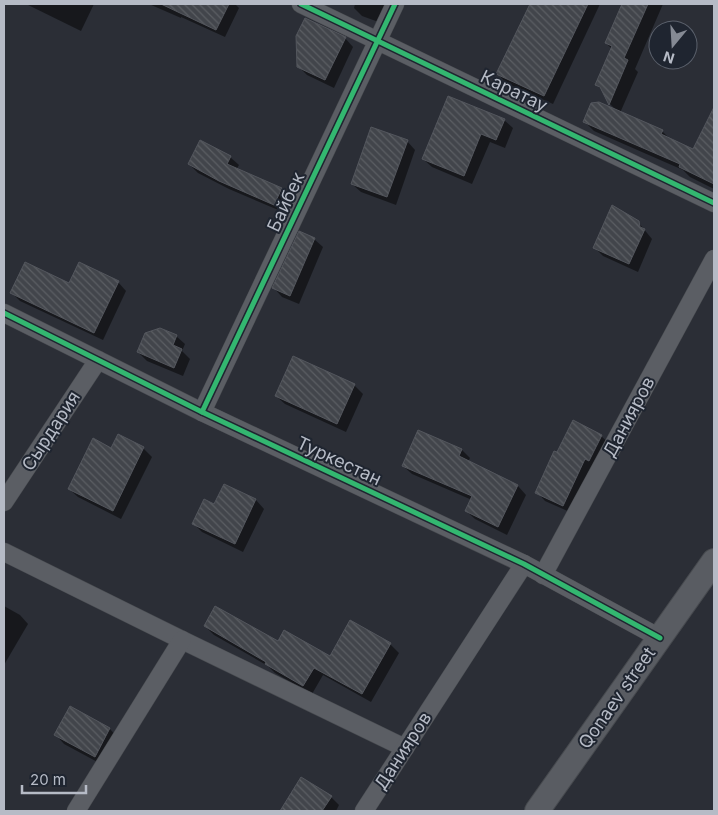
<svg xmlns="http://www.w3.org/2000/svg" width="718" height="815" font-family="Inter,sans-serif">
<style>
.shadow{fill:#0007}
.building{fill:url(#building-back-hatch);stroke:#53565d}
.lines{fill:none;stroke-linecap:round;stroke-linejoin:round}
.minor-casing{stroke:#474a4f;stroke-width:19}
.secondary-casing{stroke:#474a4f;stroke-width:26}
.minor{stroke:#5b5e64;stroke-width:18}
.secondary{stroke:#595c62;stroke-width:24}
.cycleway-casing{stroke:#1f2530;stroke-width:8}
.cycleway{stroke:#33b770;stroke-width:5}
.labels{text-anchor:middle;stroke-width:4;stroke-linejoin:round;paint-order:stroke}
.street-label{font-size:18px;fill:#b6bbc6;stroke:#1f2530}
</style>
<defs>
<pattern id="building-back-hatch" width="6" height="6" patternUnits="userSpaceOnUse" patternTransform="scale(1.25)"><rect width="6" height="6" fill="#42454b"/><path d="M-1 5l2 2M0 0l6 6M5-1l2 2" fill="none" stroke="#5b5e63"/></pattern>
</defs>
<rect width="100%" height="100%" fill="#2b2e36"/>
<!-- shadow -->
<g class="shadow">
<path d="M26 4H94L81 31Z"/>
<path d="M149 4H235L239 8 225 37 181 17V18Z"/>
<path d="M355 4H391L384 24 362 16 354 8Z"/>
<path d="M531 4H600L553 104 506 83 498 74Z"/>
<path d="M623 4H663L635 69 638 72 620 113 662 131 672 141 693 151 714 109V189L690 177 683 170 594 131 584 121 617 111 610 104 603 91 597 85 612 49 606 43Z"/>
<path d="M345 38 353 47 334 88 307 75 298 66Z"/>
<path d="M504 120 513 128 505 148 490 142 472 184 432 167 423 159Z"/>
<path d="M407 141 415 150 396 205 361 192 352 184Z"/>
<path d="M230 157 239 165 236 170 281 189 290 198 283 212 229 189 198 173 189 164Z"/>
<path d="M638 222 652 239 638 272 603 256 594 247Z"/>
<path d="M314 239 323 247 299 304 282 297 274 288Z"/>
<path d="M118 282 126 291 103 340 20 301 12 293 70 284Z"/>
<path d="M176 336 185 344 182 351 190 359 183 376 147 361 138 352Z"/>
<path d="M354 385 363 394 346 432 285 404 276 396Z"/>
<path d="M118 436 143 448 152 457 121 519 78 497 69 489 112 449Z"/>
<path d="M601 436 610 444 572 513 545 501 537 492Z"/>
<path d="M462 450 470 458 468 462 518 486 526 495 507 535 475 519 466 511 472 500 412 474 403 466Z"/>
<path d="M225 485 256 500 264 509 243 552 202 532 194 524 215 506Z"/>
<path d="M4 606 20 615 28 624 4 665Z"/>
<path d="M205 626 278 643 330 657 390 644 399 653 371 702 323 675 312 694 275 673 268 666 214 635Z"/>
<path d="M71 708 110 729 118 738 103 765 64 744 56 735Z"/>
<path d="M301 779 331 797 339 805 336 811H281Z"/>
</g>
<!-- building -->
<g class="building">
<path d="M161 4H229L216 30Z"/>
<path d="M530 4H588L544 96 496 74Z"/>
<path d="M622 4H648L624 58 628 60 609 105 600 87 595 85 612 46 605 43Z"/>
<path d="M305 18 346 37 325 80 297 67 296 36Z"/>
<path d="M448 96 505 119 496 140 481 134 464 176 422 159Z"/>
<path d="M599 102 663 130 661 134 693 149 714 107V184L679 167 680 164 583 122 591 103Z"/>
<path d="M371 127 408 140 387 197 351 184Z"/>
<path d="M200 140 231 156 227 164 282 188 274 205 219 181 188 164Z"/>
<path d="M612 205 639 221 640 227 645 229 629 264 593 248Z"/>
<path d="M299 231 315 238 290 296 272 288Z"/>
<path d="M25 262 69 283 79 262 119 281 94 333 10 293Z"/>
<path d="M160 328 177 335 173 345 182 349 174 368 137 352 145 333Z"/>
<path d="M293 356 355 384 337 424 275 396Z"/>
<path d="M573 420 602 435 589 461 585 459 563 506 535 493 554 451 557 452Z"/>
<path d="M418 430 462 449 459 456 518 485 498 527 465 511 472 496 402 466Z"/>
<path d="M118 434 144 447 113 511 68 489 93 438 111 448Z"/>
<path d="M224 484 256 499 235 544 192 524 204 499 214 504Z"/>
<path d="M215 606 278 641 284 630 330 656 350 620 391 643 362 694 314 668 303 686 265 664 266 662 204 626Z"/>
<path d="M70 706 110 728 95 757 54 735Z"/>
<path d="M301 777 332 796 322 811H280Z"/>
</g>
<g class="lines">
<defs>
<g id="minor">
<path d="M301 4 714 203"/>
<path d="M4 313 202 412 524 564 660 638"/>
<path d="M202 412 395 4"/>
<path d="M4 502 98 360"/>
<path d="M4 552 182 640 405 748"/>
<path d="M543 575 714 259"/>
<path d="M76 811 182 640"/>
<path d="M364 811 524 564"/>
</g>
<path id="secondary" d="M537 811 714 561"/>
</defs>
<!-- minor casing -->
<use href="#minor" class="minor-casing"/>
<!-- secondary casing -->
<use href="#secondary" class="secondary-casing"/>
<!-- minor -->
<use href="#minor" class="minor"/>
<!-- secondary -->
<use href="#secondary" class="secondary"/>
<defs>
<g id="cycleway">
<path d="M301 4 714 203"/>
<path d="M4 313 202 412 524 564 660 638"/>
<path d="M202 412 395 4"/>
</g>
</defs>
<!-- cycleway casing -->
<use href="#cycleway" class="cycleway-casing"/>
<!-- cycleway -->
<use href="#cycleway" class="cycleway"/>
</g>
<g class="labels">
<!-- street labels -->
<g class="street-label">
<text transform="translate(514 91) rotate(26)" y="6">Каратау</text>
<text transform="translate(286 202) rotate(-65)" y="6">Байбек</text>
<text transform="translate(629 417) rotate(-62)" y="6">Данияров</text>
<text transform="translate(51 431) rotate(-57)" y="6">Сырдария</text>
<text transform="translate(339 461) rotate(25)" y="6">Туркестан</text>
<text transform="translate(617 698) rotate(-55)" y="6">Qonaev street</text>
<text transform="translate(403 751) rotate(-57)" y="6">Данияров</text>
</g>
</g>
<!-- border -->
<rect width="718" height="815" fill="none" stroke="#b6bbc6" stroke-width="10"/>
<!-- north arrow -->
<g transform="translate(673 45) rotate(198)"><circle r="24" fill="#1f2530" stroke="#5b616c"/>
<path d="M0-4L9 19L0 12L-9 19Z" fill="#858a94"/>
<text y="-8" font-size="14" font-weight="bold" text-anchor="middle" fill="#b6bbc6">N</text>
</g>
<!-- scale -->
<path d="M22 785v8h64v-8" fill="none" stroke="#b6bbc6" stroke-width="2.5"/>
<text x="30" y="785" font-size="15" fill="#b6bbc6" stroke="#1f2530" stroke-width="4" paint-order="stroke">20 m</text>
</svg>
